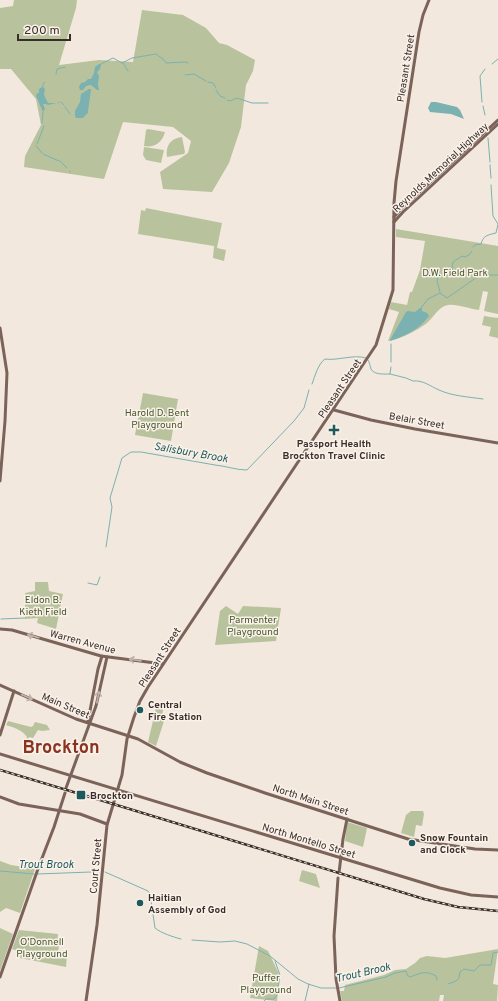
<svg xmlns="http://www.w3.org/2000/svg" width="498" height="1001" font-family="Overpass,sans-serif">
<style>
.green{fill:#b8c39d}
.water{fill:#7bb1b1}
.lines{fill:none;stroke-linecap:round;stroke-linejoin:round}
.stream{stroke:#7bb1b1;stroke-width:1}
.major{stroke:#7b635a;stroke-width:3}
.rail-casing{stroke:#392d29;stroke-width:2.5}
.rail{stroke:#faf2ea;stroke-width:1;stroke-dasharray:3;stroke-linecap:butt}
.oneway{stroke:#c1b2a9}
.poi-dot{fill:#1d5a5b;stroke:#faf2ea;stroke-width:1.5}
.labels{text-anchor:middle;stroke-width:3;stroke-linejoin:round;paint-order:stroke}
.street-label{font-size:10px;fill:#392d29;stroke:#faf2ea}
.park-label{font-size:10px;fill:#49582c;stroke:#faf2ea}
.poi-label{font-size:10px;font-weight:bold;fill:#392d29;stroke:#faf2ea;text-anchor:start}
.water-label{font-size:11px;font-style:italic;fill:#1d5a5b;stroke:#faf2ea}
.town-label{font-size:18px;font-weight:bold;fill:#8a3420;stroke:#faf2ea}
</style>
<rect width="100%" height="100%" fill="#f3e8dd"/>
<!-- green -->
<g class="green">
<path d="M14 0H77L76 8 59 65 99 60 133 62 142 10 183 15 206 28 219 43 227 45 255 60 253 71 246 85 241 127 229 163 212 192 163 189 160 172 188 153 191 141 173 127 123 122 104 179 24 167 25 156 41 125 36 99 11 69H0V8L13 6Z"/>
<path d="M148 129 165 132C162 143 154 148 144 146L146 130Z"/>
<path d="M182 137 185 152 184 154 167 157C165 146 171 138 182 137Z"/>
<path d="M144 147 164 150 161 163 146 160 143 155Z"/>
<path d="M146 208 222 223 217 248 226 250 224 261 213 258 214 246 138 234 141 210 145 211Z"/>
<path d="M396 229 498 246V314L484 311 488 292 483 291 479 310C469 309 458 304 448 305 438 307 434 317 427 323 416 331 401 339 388 341L399 312 389 309 391 302 407 305 410 292H412L420 270 425 241 396 237Z"/>
<path d="M484 316 497 318 498 317V338L489 336 491 327 482 325Z"/>
<path d="M143 393 178 399 171 441 135 435Z"/>
<path d="M35 582H48L49 591 63 594 56 629 37 623 38 618 25 619V593L35 591Z"/>
<path d="M226 606 238 614 243 606 281 608 276 641 215 645 220 611Z"/>
<path d="M157 704 164 705 161 721H164L156 746 148 742Z"/>
<path d="M8 721 31 727 33 726 35 722 47 725 50 730 42 731 38 730 33 738 29 737 26 749H24L27 737C23 731 16 728 6 725Z"/>
<path d="M411 811H423L424 814 422 826 416 825 414 837 401 833 406 815Z"/>
<path d="M347 822 367 828 363 847 345 841Z"/>
<path d="M0 861 11 865 35 869 20 913 6 908 0 912Z"/>
<path d="M302 870 316 874 320 888 299 881Z"/>
<path d="M0 928 13 934 0 971Z"/>
<path d="M19 930 58 934 57 944 59 945 58 954 67 955 66 967 20 958 21 952 12 949Z"/>
<path d="M259 946 268 951 280 976 277 1001 250 998Z"/>
<path d="M498 949 493 984 498 985 497 1001H443L444 995H440L439 1001H342L340 991H344L345 985 384 975 395 970 406 969 415 963 420 958 427 956 445 958Z"/>
</g>
<!-- water -->
<g class="water">
<path d="M99 64H101L100 69 97 72 99 76 98 85 99 90H97L91 85 86 86 83 90H80L79 87 81 83 85 82 88 79H91L94 73 95 67Z"/>
<path d="M42 87 45 89 44 95 48 103H56L48 105 46 104H43L45 109 43 112 36 96 37 93H39V89Z"/>
<path d="M89 89H91C91 91 88 111 88 113 87 113 84 117 83 118H76L75 116V111L80 102 81 94Z"/>
<path d="M431 102H436L457 107 460 110 464 119 451 114 430 112 428 108Z"/>
<path d="M420 308H422V311L427 313 429 316C421 328 404 337 390 341V340L406 312 408 311 415 312Z"/>
</g>
<g class="lines">
<!-- stream -->
<g class="stream">
<path d="M123 63 128 71"/>
<path d="M101 64 113 58 122 63 132 58 156 54 164 60 166 63 185 62 188 63"/>
<path d="M492 64 498 59"/>
<path d="M56 74 57 69 65 67"/>
<path d="M185 75 194 74 206 81"/>
<path d="M208 82 213 83 216 88"/>
<path d="M43 88V84L45 82"/>
<path d="M216 90 220 96 225 98"/>
<path d="M227 100 230 101 237 98 252 103H268"/>
<path d="M61 102 64 105"/>
<path d="M482 102 480 76 485 69"/>
<path d="M58 103 59 102"/>
<path d="M483 106 485 115"/>
<path d="M65 107 70 114"/>
<path d="M42 123 43 112"/>
<path d="M488 138 490 162"/>
<path d="M37 144 44 126"/>
<path d="M36 146 42 153"/>
<path d="M43 154 59 161"/>
<path d="M60 161 67 168"/>
<path d="M490 165 491 178"/>
<path d="M70 171V172"/>
<path d="M473 247 475 245 481 244C483 236 487 235 496 233L498 224 493 216 491 185"/>
<path d="M440 292 437 281 439 274H451L453 262 462 256 465 257 469 255 472 251"/>
<path d="M421 308 428 299 440 293 447 298 480 275H498"/>
<path d="M391 344V362"/>
<path d="M368 360C370 363 370 366 371 369 374 375 384 374 390 374L391 367"/>
<path d="M390 374 406 378 413 381C423 380 430 386 439 390 452 396 469 397 483 399"/>
<path d="M312 384C315 376 318 364 325 359 337 361 354 354 366 358"/>
<path d="M106 547 112 507 110 498 122 458 131 452H141L215 465C226 466 236 470 247 470L294 421 304 408 309 390"/>
<path d="M88 583 97 585 100 577"/>
<path d="M1 619 25 618"/>
<path d="M0 871 34 874"/>
<path d="M105 872 148 891 150 894 155 928C161 933 173 937 181 939"/>
<path d="M38 874 91 872"/>
<path d="M192 940 220 942 235 941 247 944 270 956 298 979 308 984 321 988H336"/>
<path d="M448 984 456 981 459 978 460 972 464 969 474 971 480 965H491L493 953 498 952"/>
<path d="M339 988 386 977 395 973 406 971 407 975 410 977C421 973 425 970 436 976L437 980"/>
<path d="M264 1001 266 999H274L277 995 280 975 275 961"/>
<path d="M305 1001 309 984"/>
</g>
<!-- major -->
<g class="major">
<path d="M394 217 400 210 498 120"/>
<path d="M394 222 403 212 498 124"/>
<path d="M0 328 7 373 5 421 0 481"/>
<path d="M334 410 371 420 415 429 498 443"/>
<path d="M0 629 12 630 101 656 163 664"/>
<path d="M0 685 76 719 138 739 180 762 207 773 265 793 408 839 475 849 498 850"/>
<path d="M89 723 88 721 98 669 102 656"/>
<path d="M0 735 14 691"/>
<path d="M0 754 440 888 471 895 498 897"/>
<path d="M66 788 96 706 107 657"/>
<path d="M0 797 19 804 80 814 107 824"/>
<path d="M339 873 343 839 347 819"/>
<path d="M338 878 334 936 336 979 340 1001"/>
<path d="M0 977 39 866 54 827 65 793"/>
<path d="M86 1001 97 925 107 825 122 775 127 739 134 717 140 701 148 687 376 345 393 290 394 203 396 181 419 32 423 15 429 0"/>
</g>
<defs>
<path id="rail" d="M0 770 110 803 424 899 458 907 498 911"/>
</defs>
<!-- rail casing -->
<use href="#rail" class="rail-casing"/>
<!-- rail -->
<use href="#rail" class="rail"/>
</g>
<!-- one-way arrows -->
<defs><path id="oneway-shaft" d="M-6 0H5M1.5-3L5.5 0L1.5 3" fill="none" stroke-width="1.6" stroke-linecap="round" stroke-linejoin="round"/></defs>
<g class="oneway">
<use href="#oneway-shaft" transform="translate(33 636) rotate(-164)"/>
<use href="#oneway-shaft" transform="translate(135 660) rotate(-172)"/>
<use href="#oneway-shaft" transform="translate(27 697) rotate(24)"/>
<use href="#oneway-shaft" transform="translate(98 697) rotate(-79)"/>
</g>
<!-- markers -->
<g class="poi-dot">
<path d="M332 424h4v4h4v4h-4v4h-4v-4h-4v-4h4z"/>
<circle cx="140" cy="710" r="4"/>
<rect x="76" y="790" width="10" height="10" rx="2"/>
<circle cx="412" cy="843" r="4"/>
<circle cx="140" cy="903" r="4"/>
</g>
<g class="labels">
<!-- street labels -->
<g class="street-label">
<text transform="translate(405 68) rotate(-81)" y="4">Pleasant Street</text>
<text transform="translate(440 167) rotate(-43)" y="4">Reynolds Memorial Highway</text>
<text transform="translate(339 388) rotate(-56)" y="4">Pleasant Street</text>
<text transform="translate(417 420) rotate(10)" y="4">Belair Street</text>
<text transform="translate(83 641) rotate(15)" y="4">Warren Avenue</text>
<text transform="translate(159 657) rotate(-57)" y="4">Pleasant Street</text>
<text transform="translate(66 705) rotate(23)" y="4">Main Street</text>
<text transform="translate(311 799) rotate(18)" y="4">North Main Street</text>
<text transform="translate(309 840) rotate(17)" y="4">North Montello Street</text>
<text transform="translate(95 866) rotate(-85)" y="4">Court Street</text>
</g>
<!-- park labels -->
<g class="park-label">
<text x="455" y="276">D.W. Field Park</text>
<text x="157" y="416">Harold D. Bent<tspan x="157" dy="12">Playground</tspan></text>
<text x="43" y="603">Eldon B.<tspan x="43" dy="12">Kieth Field</tspan></text>
<text x="253" y="623">Parmenter<tspan x="253" dy="12">Playground</tspan></text>
<text x="42" y="945">O'Donnell<tspan x="42" dy="12">Playground</tspan></text>
<text x="266" y="981">Puffer<tspan x="266" dy="12">Playground</tspan></text>
</g>
<!-- poi labels -->
<g class="poi-label">
<text x="334" y="447" text-anchor="middle">Passport Health<tspan x="334" dy="12">Brockton Travel Clinic</tspan></text>
<text x="148" y="708">Central<tspan x="148" dy="12">Fire Station</tspan></text>
<text x="90" y="799">Brockton</text>
<text x="420" y="841">Snow Fountain<tspan x="420" dy="12">and Clock</tspan></text>
<text x="148" y="901">Haitian<tspan x="148" dy="12">Assembly of God</tspan></text>
</g>
<!-- water labels -->
<g class="water-label">
<text transform="translate(191 452) rotate(10)" y="4">Salisbury Brook</text>
<text x="46" y="868">Trout Brook</text>
<text transform="translate(363 972) rotate(-13)" y="4">Trout Brook</text>
</g>
<!-- town labels -->
<g class="town-label">
<text x="61" y="753">Brockton</text>
</g>
</g>
<!-- scale -->
<path d="M18 34v6h52v-6" fill="none" stroke="#392d29" stroke-width="2"/>
<text x="24" y="34" font-size="12" fill="#392d29" stroke="#faf2ea" stroke-width="3" paint-order="stroke">200 m</text>
</svg>
